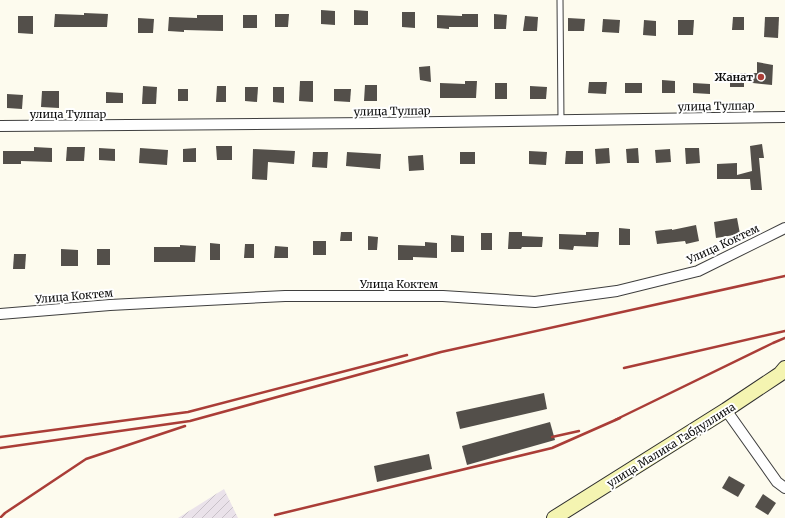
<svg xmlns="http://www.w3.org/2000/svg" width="785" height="518" font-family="Merriweather,serif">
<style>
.industrial{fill:url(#industrial-furrows)}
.building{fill:#534f4a}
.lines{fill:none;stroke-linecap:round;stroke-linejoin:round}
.lane-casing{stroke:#3f3f3f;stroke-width:7}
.street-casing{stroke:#3f3f3f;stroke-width:12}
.secondary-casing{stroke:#2e2e2e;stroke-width:16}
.lane{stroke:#fff;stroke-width:5}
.street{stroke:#fff;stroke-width:10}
.secondary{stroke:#f4f4b1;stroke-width:14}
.rail{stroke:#aa3d37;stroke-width:2.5}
.poi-dot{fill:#aa3d37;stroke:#fff;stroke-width:1.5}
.labels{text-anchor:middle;stroke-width:4;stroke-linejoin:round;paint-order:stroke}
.poi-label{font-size:11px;font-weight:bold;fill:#0c0c0c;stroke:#fff;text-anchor:end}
.street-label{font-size:11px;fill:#0c0c0c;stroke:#fff}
</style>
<defs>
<pattern id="industrial-furrows" width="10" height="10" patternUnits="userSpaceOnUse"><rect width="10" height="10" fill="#eae2ea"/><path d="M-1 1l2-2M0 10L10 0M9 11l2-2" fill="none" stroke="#c8c1c8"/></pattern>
</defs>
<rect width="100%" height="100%" fill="#fdfbee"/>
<!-- industrial -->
<path class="industrial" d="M224 489 238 518H178Z"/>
<!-- building -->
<g class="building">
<path d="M321 10 335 11V25L321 24Z"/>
<path d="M354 10 368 11V25H354Z"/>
<path d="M402 12H415V28L402 27Z"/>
<path d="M84 13 108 14 107 27H54L55 14 84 15Z"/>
<path d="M275 14H289L288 27H275Z"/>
<path d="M462 14H478V27H449V29L437 28V15L462 16Z"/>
<path d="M494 14 507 15 506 29H494Z"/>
<path d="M197 15H223V31L184 30V32L168 31 169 17 197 18Z"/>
<rect x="243" y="15" width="14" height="13"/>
<path d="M18 16H33V34L18 33Z"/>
<path d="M525 16 538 17 537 31H523Z"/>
<path d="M733 17H744V30H732Z"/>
<path d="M765 17H779L778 38 764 37Z"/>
<path d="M138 18 154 19 153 33H138Z"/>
<path d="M568 18 585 19 584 31H568Z"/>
<path d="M603 19 620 20 619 33 602 32Z"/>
<path d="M644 20 656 21V36L643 35Z"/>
<path d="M678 20H694L693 35H678Z"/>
<path d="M757 62 773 65 772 85 744 82V87H730V73H757Z"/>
<path d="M430 66 431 82 420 80 419 67Z"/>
<path d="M662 80 675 81V93H662Z"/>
<path d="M300 81H313V102L299 101Z"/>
<path d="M465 81H477L476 98H440V83L465 84Z"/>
<path d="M589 82H607L606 94 588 93Z"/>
<rect x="495" y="83" width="12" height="16"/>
<rect x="625" y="83" width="17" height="10"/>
<path d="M693 83 710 84V94L693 93Z"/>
<path d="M365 85H377V101H364Z"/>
<path d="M143 86 157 87 156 104H142Z"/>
<path d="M217 86H226V102H216Z"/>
<path d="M530 86 547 87 546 99H530Z"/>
<path d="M245 87H258L257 102 245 101Z"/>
<path d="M273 87H284V103L273 102Z"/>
<rect x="178" y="89" width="10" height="12"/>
<path d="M334 89H351L350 102 334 101Z"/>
<path d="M42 91H59V108L41 107Z"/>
<path d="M106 92 123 93V103H106Z"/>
<path d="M7 94 23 95 22 109 7 108Z"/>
<path d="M762 144 764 158H759L762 190H751L750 179H717V164L737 163V175L752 171 750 146Z"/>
<path d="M216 146H232V160H217Z"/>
<path d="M34 147 52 148V162L21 161V164H3V151H34Z"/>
<path d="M67 147H85L84 161H66Z"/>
<path d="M99 148 115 149V161L99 160Z"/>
<path d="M140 148 168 150 167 165 139 163Z"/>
<path d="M196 148V162H183V149Z"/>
<path d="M609 148 610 163 596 164 595 149Z"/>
<path d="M638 148 639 163H627L626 149Z"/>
<path d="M685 148H699L700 163 686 164Z"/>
<path d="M253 149 295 151 294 164 268 162 267 180 252 179Z"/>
<path d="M670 149 671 162 656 163 655 150Z"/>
<path d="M529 151 547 152 546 165 529 164Z"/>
<path d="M566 151H583V164H565Z"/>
<path d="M313 152H328L327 168 312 167Z"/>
<path d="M347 152 381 154 380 169 346 166Z"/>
<rect x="460" y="152" width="15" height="12"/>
<path d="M423 155 424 170 409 171 408 156Z"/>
<path d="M737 218 740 234 716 238 714 222Z"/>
<path d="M696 225 699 241 686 244 685 241 657 244 655 231 672 229V230Z"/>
<path d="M619 228 630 229V245H619Z"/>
<path d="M341 232H352V241H340Z"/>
<path d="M509 232H522V236L543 237 542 247H522L521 249H508Z"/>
<path d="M586 232H599L598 247 574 246 573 250 559 249V234L586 235Z"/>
<rect x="481" y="233" width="11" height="17"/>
<path d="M451 235 464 236V252H451Z"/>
<path d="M368 236 378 237 377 250H368Z"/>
<rect x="313" y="241" width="13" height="14"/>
<path d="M425 242 437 243V258L413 257V260H398V245L425 246Z"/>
<path d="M210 243 220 244V260H210Z"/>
<path d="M245 244H254V258H244Z"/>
<path d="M180 245 196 246 195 262H154V247H180Z"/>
<path d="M275 246 288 247V258H274Z"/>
<path d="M61 249 78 250V266H61Z"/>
<rect x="97" y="249" width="13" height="16"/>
<path d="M14 254H26L25 269H13Z"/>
<path d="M544 393 547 409 460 429 456 412Z"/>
<path d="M550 422 555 440 467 465 462 446Z"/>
<path d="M429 454 432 469 377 482 374 466Z"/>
<path d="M729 476 745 485 738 497 722 488Z"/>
<path d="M763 494 776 503 768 515 755 507Z"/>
</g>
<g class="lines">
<defs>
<path id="lane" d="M560 0 561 120"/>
<g id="street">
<path d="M0 126 372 123 785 117"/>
<path d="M0 314 110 305 285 296H443L535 302 617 291 698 271 785 228"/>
<path d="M726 410 777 482 785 488"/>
</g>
<path id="secondary" d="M554 518 726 410 780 374 785 368"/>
</defs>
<!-- lane casing -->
<use href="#lane" class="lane-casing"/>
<!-- street casing -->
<use href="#street" class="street-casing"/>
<!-- secondary casing -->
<use href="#secondary" class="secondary-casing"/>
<!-- lane -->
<use href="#lane" class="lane"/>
<!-- street -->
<use href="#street" class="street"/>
<!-- secondary -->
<use href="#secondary" class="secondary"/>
<!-- rail -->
<g class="rail">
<path d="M624 368 785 331"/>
<path d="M615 420 773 343 785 338"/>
<path d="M0 437 188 412 407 355"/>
<path d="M552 437 579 431"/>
<path d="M0 448 190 421 441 352 785 276"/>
<path d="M275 515 552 448 620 418"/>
<path d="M0 518 5 513 86 459 185 426"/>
</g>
</g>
<!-- markers -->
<circle class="poi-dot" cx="761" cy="77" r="4"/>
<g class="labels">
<!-- poi labels -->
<g class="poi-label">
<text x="753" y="81">Жанат</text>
</g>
<!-- street labels -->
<g class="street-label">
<text transform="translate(716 106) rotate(-1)" y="4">улица Тулпар</text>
<text transform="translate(392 111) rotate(-1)" y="4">улица Тулпар</text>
<text x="68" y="118">улица Тулпар</text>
<text transform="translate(723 244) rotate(-25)" y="4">Улица Коктем</text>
<text x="399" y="288">Улица Коктем</text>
<text transform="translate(74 296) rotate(-5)" y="4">Улица Коктем</text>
<text transform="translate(671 445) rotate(-32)" y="4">улица Малика Габдуллина</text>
</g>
</g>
</svg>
